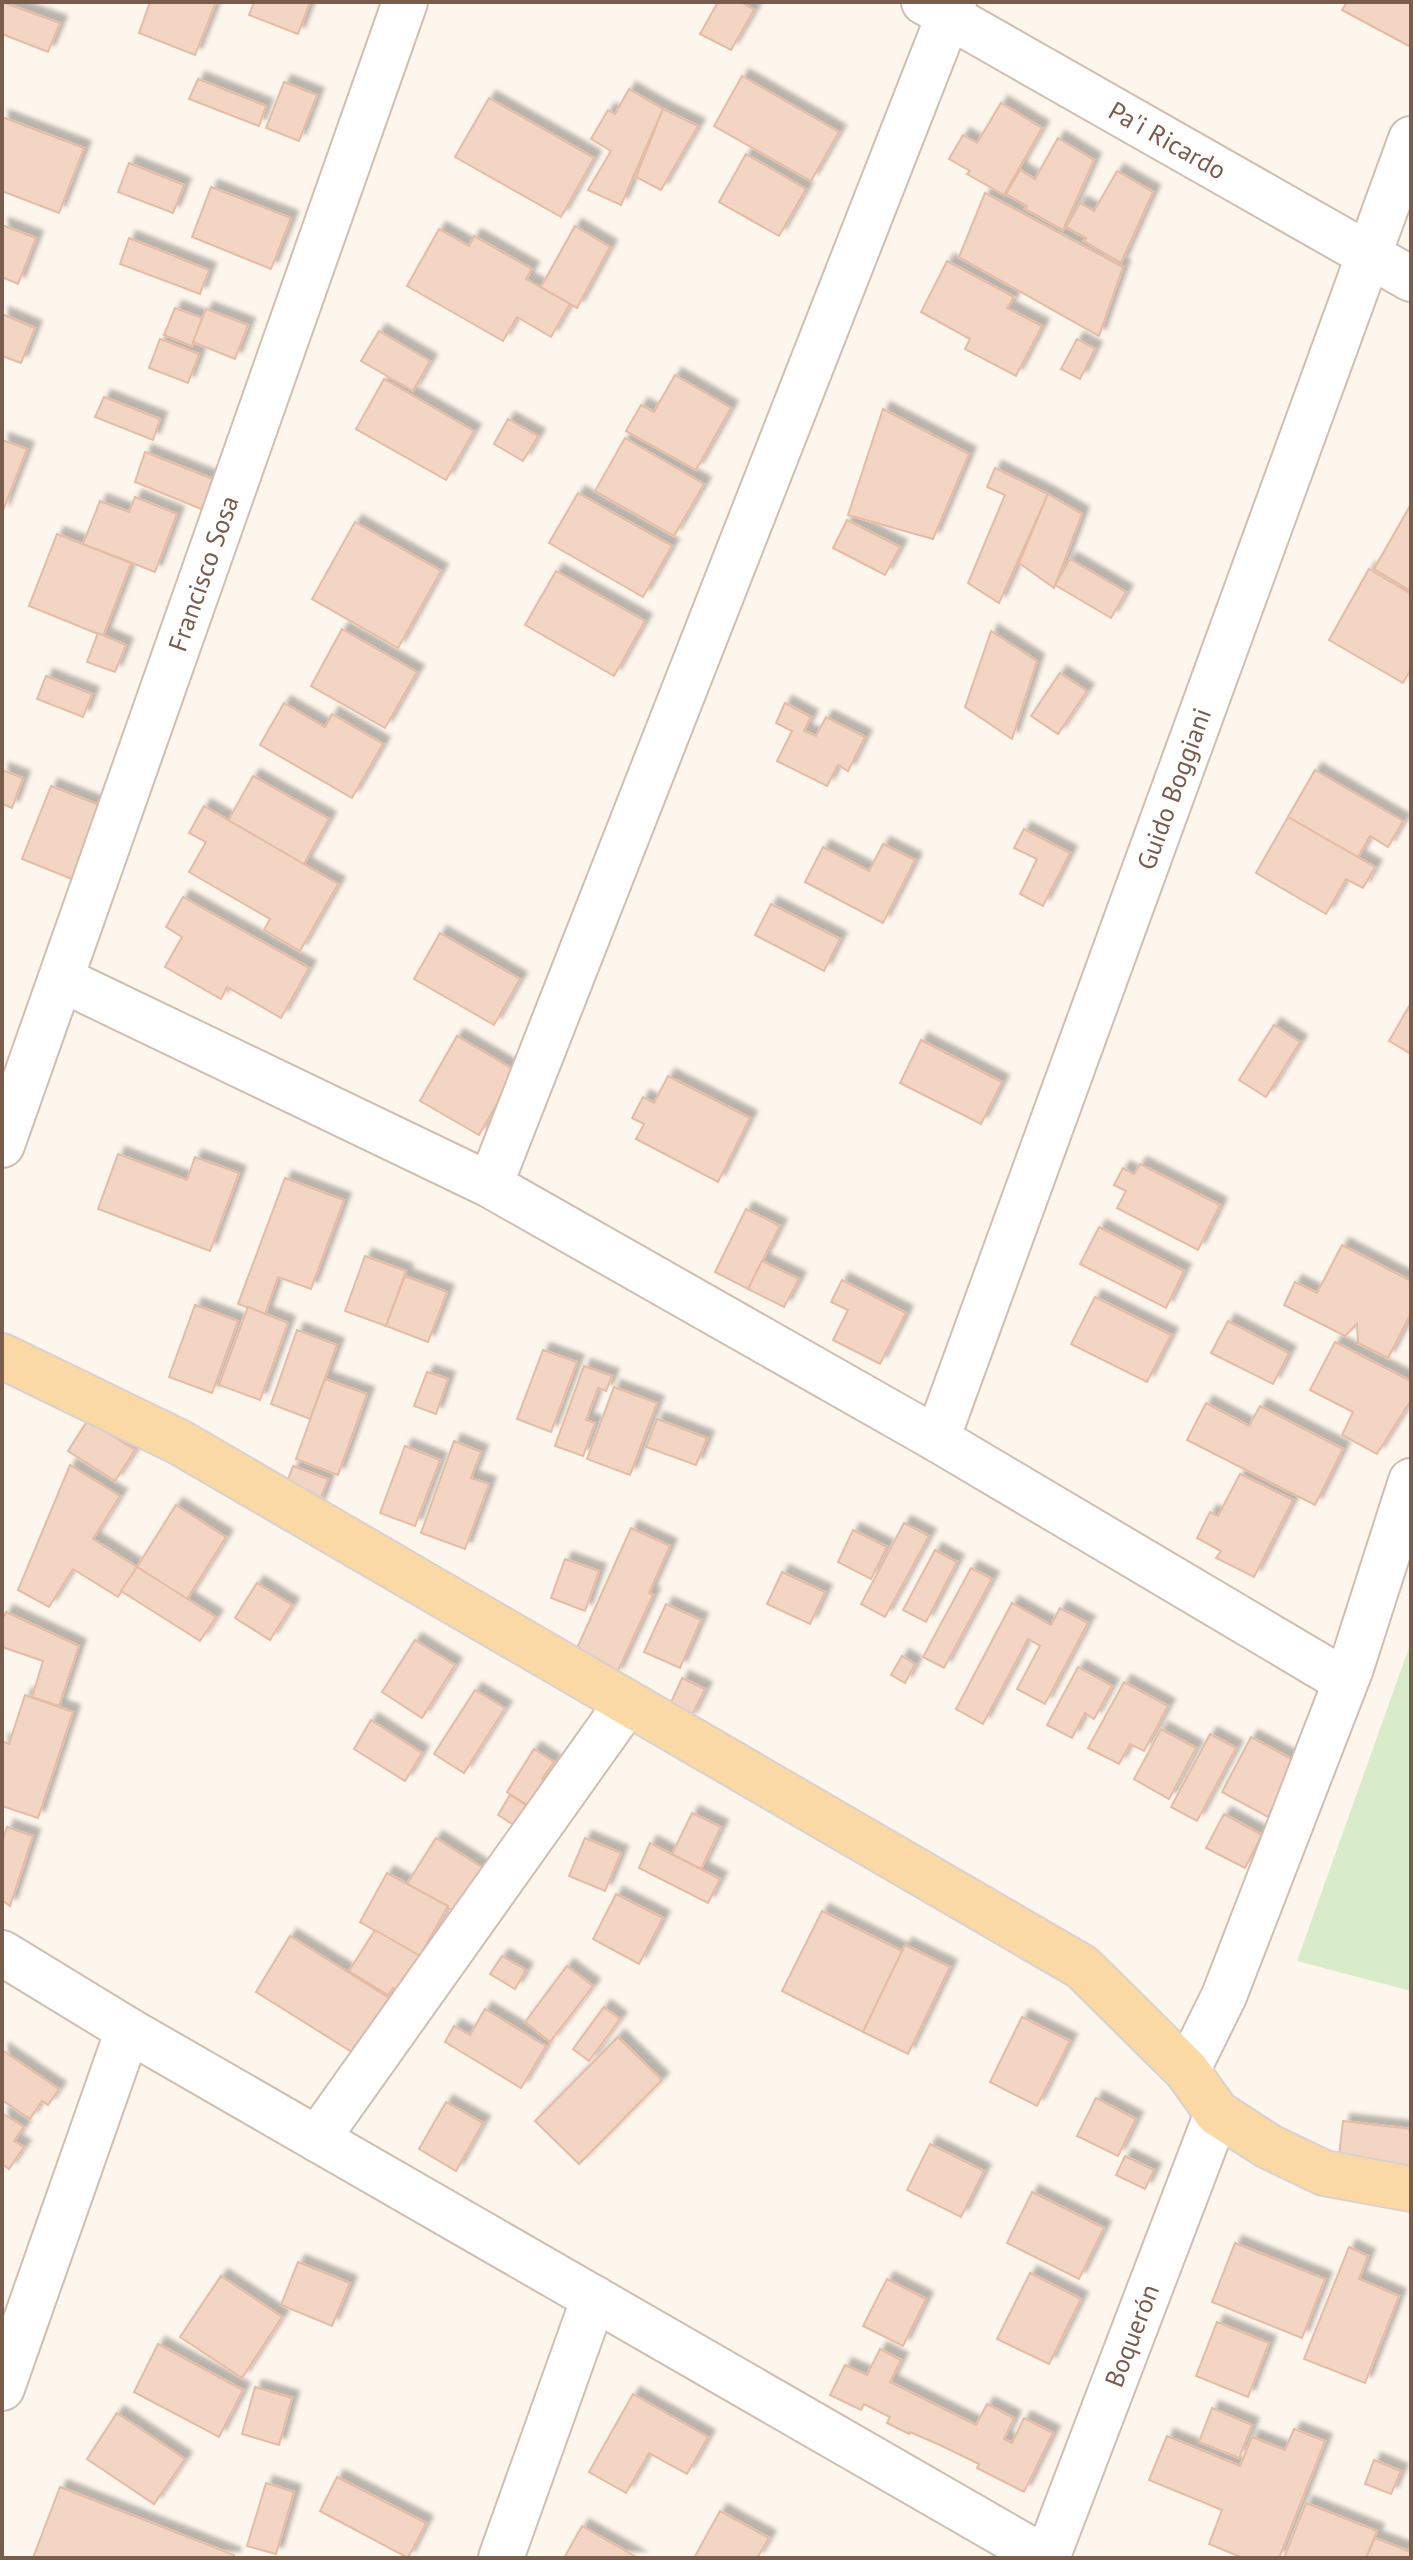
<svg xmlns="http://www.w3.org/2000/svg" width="1413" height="2560" font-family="'PT Sans',sans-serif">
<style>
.green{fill:#d8ecc9}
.building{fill:#f3d5c3;stroke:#e6bba3;stroke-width:2;filter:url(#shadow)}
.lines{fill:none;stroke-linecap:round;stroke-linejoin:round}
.minor-casing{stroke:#d1beb0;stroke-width:48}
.major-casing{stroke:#dad1cd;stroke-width:48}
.minor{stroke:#fff;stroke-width:44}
.major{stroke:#fbd9a5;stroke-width:44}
.labels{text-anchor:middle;stroke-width:8;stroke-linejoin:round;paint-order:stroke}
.street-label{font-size:26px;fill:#7a5c4d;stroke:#fffaf3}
</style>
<defs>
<filter id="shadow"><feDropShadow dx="7" dy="-7" stdDeviation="2" flood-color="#0004"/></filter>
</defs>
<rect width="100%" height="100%" fill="#fdf6ec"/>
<!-- green -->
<path class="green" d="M1411 1642V1991L1297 1961Z"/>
<!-- building -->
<g class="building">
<path d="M2 2 60 23 48 52 2 34Z"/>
<path d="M150 2H216L195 55 139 33Z"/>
<path d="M254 2H310L298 34 249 15Z"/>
<path d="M718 2H741L754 10 731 50 700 34Z"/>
<path d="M1347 2H1411V41L1409 46 1342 10Z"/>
<path d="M742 76 839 132 811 181 714 126Z"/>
<path d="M198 79 266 106 259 126 189 99Z"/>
<path d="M284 82 317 95 299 141 266 128Z"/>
<path d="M629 89 663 109 621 205 588 190 611 151 591 139 608 110 615 114Z"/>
<path d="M489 98 594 158 561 217 455 157Z"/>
<path d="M1001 103 1042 128 1004 195 967 174 970 171 949 159 963 135 977 143Z"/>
<path d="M663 109 698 126 661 190 636 177Z"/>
<path d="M2 117 84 148 59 213 2 191Z"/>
<path d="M1058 138 1094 160 1063 230 1025 209 1027 206 1006 194 1020 170 1035 179Z"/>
<path d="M746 154 806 189 779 236 719 202Z"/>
<path d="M129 163 184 185 173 213 118 192Z"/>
<path d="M1117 171 1153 192 1121 263 1084 241 1086 238 1066 227 1080 203 1094 211Z"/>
<path d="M211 187 291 218 271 269 192 237Z"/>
<path d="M985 193 1123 267 1099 336 959 257Z"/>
<path d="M2 225 36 238 18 284 2 277Z"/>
<path d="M575 226 610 247 577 308 541 287Z"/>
<path d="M439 229 469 246 474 236 532 269 526 279 570 304 551 337 517 317 503 341 407 286Z"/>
<path d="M129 238 209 270 200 294 120 264Z"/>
<path d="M947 261 1014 297 1007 308 1042 326 1016 376 965 349 970 339 921 312Z"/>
<path d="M175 308 202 318 192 346 164 335Z"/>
<path d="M206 309 248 325 235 359 193 342Z"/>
<path d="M2 314 35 328 21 363 2 356Z"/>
<path d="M379 331 430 361 413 391 361 361Z"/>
<path d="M160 339 199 354 188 383 149 368Z"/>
<path d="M1077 339 1095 349 1080 379 1061 369Z"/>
<path d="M675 375 731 408 696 470 626 431 641 405 654 412Z"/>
<path d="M384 379 474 431 446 480 356 429Z"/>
<path d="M104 397 160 419 153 440 95 417Z"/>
<path d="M883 409 969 454 933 539 848 515Z"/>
<path d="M508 419 538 436 523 461 494 444Z"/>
<path d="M625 438 704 484 674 536 595 491Z"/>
<path d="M2 440 27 449 2 513Z"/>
<path d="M145 452 218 481 206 511 135 482Z"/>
<path d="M995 468 1048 494 999 603 968 583 1005 495 987 487Z"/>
<path d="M578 493 672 546 643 597 549 543Z"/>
<path d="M1048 494 1082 514 1054 588 1019 563Z"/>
<path d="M135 497 177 514 155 572 83 544 100 501 129 512Z"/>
<path d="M1410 506 1411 507V591L1374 569Z"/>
<path d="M847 520 900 547 885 575 833 548Z"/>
<path d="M355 522 441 571 398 648 312 599Z"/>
<path d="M57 534 131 563 103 636 29 606Z"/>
<path d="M1070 559 1126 592 1111 618 1055 585Z"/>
<path d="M1369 569 1411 594V669L1403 683 1329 640Z"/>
<path d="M556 571 645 621 614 676 525 625Z"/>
<path d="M342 629 417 672 385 728 311 686Z"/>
<path d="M991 631 1037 661 1012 739 965 707Z"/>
<path d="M98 633 126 645 115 672 87 662Z"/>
<path d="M1060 673 1087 691 1058 734 1031 716Z"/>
<path d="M46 676 92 694 83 717 37 699Z"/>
<path d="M284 703 325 727 332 714 383 744 352 798 260 745Z"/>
<path d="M785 703 811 717 804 731 816 736 826 717 865 737 848 771 838 765 827 786 777 761 792 731 776 723Z"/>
<path d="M2 770 23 778 12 808 2 804Z"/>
<path d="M1315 770 1403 821 1388 847 1370 836 1358 857 1288 817Z"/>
<path d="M253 776 329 819 304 864 228 821Z"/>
<path d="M51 786 117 812 89 886 22 859Z"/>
<path d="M204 806 338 884 300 951 264 930 270 919 189 872 206 842 189 833Z"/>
<path d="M1288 817 1375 867 1363 888 1346 879 1326 914 1256 873Z"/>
<path d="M1024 829 1070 853 1043 906 1020 894 1037 859 1014 848Z"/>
<path d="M883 844 915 860 883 923 805 882 823 847 869 871Z"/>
<path d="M183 897 309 968 281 1018 227 987 221 999 165 967 182 937 166 927Z"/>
<path d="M771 904 840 939 824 971 755 935Z"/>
<path d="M440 933 520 979 494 1025 414 979Z"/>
<path d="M1411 1003V1054L1389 1041Z"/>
<path d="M1274 1025 1300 1042 1266 1097 1239 1080Z"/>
<path d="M457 1036 516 1071 479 1135 420 1101Z"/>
<path d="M921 1040 1002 1082 981 1124 900 1083Z"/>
<path d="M668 1076 750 1118 718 1182 636 1139 644 1124 632 1118 643 1097 654 1103Z"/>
<path d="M118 1154 187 1180 195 1157 239 1173 210 1251 98 1209Z"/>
<path d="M1140 1164 1220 1205 1198 1250 1117 1208 1126 1191 1114 1185 1123 1168 1134 1174Z"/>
<path d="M285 1178 344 1200 311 1289 278 1277 265 1314 238 1304Z"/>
<path d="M746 1209 780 1226 748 1289 715 1272Z"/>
<path d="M1099 1227 1184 1271 1166 1308 1080 1264Z"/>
<path d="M1342 1245 1411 1281V1313L1388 1358 1358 1343 1357 1324 1345 1336 1284 1305 1295 1282 1317 1293Z"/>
<path d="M365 1256 406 1271 386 1326 345 1311Z"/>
<path d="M762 1261 799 1279 784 1307 748 1289Z"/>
<path d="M405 1276 447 1292 428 1342 386 1326Z"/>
<path d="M842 1280 906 1313 880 1364 833 1340 848 1310 831 1302Z"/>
<path d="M1095 1297 1171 1335 1147 1382 1071 1344Z"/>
<path d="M195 1305 238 1321 212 1393 169 1377Z"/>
<path d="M248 1307 288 1323 260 1400 219 1385Z"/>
<path d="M1228 1321 1289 1353 1273 1384 1211 1353Z"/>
<path d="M297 1330 337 1345 310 1419 271 1404Z"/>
<path d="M1335 1342 1411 1381V1400L1377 1454 1342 1435 1353 1412 1310 1390Z"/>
<path d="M543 1350 577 1362 551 1432 517 1419Z"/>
<path d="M584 1366 612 1376 606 1391 598 1388 586 1420 595 1423 583 1456 555 1446Z"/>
<path d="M427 1372 448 1379 436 1414 414 1406Z"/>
<path d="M325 1379 367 1394 338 1475 296 1459Z"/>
<path d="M614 1387 657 1403 630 1475 587 1459Z"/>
<path d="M1206 1403 1249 1426 1260 1406 1343 1449 1315 1505 1187 1440Z"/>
<path d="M657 1419 707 1438 696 1465 646 1447Z"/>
<path d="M88 1420 135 1450 115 1481 68 1451Z"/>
<path d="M454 1441 481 1452 471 1478 489 1484 465 1549 421 1533Z"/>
<path d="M405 1446 440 1460 415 1526 380 1513Z"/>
<path d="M70 1465 120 1496 93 1539 137 1567 118 1597 73 1569 49 1607 18 1590Z"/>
<path d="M293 1466 328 1479 318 1506 283 1493Z"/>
<path d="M1240 1474 1293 1500 1254 1577 1216 1558 1221 1551 1197 1538 1210 1512 1218 1516Z"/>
<path d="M176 1505 226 1537 187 1599 137 1567Z"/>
<path d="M904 1523 929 1536 885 1617 861 1604Z"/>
<path d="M631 1528 670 1546 649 1593 653 1595 616 1675 574 1655Z"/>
<path d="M853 1530 887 1547 871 1579 838 1562Z"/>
<path d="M935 1550 957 1562 926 1622 903 1610Z"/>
<path d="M565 1559 599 1571 585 1611 551 1598Z"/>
<path d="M137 1567 216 1617 200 1641 121 1591Z"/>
<path d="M971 1568 992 1579 944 1668 923 1657Z"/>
<path d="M782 1572 825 1592 810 1624 767 1604Z"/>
<path d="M257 1583 292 1605 270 1640 235 1618Z"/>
<path d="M1012 1603 1051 1625 1060 1608 1088 1623 1045 1704 1017 1689 1040 1646 1028 1639 983 1724 956 1709Z"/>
<path d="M666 1604 701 1620 680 1668 644 1652Z"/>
<path d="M6 1612 79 1646 59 1706 32 1697 43 1661 2 1647V1620Z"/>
<path d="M415 1640 455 1665 422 1718 382 1692Z"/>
<path d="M902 1656 915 1664 905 1683 891 1675Z"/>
<path d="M1078 1667 1112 1686 1094 1719 1085 1713 1072 1738 1047 1725Z"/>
<path d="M682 1678 705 1689 690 1719 668 1709Z"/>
<path d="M1124 1682 1168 1706 1144 1751 1130 1744 1119 1764 1088 1748Z"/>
<path d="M475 1690 505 1708 464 1773 434 1754Z"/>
<path d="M25 1695 73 1712 38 1818 2 1806V1741L9 1744Z"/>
<path d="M371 1720 422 1753 405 1781 354 1749Z"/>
<path d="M1161 1729 1196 1748 1169 1799 1134 1779Z"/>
<path d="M1210 1734 1236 1748 1197 1821 1171 1807Z"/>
<path d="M1251 1737 1297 1762 1268 1817 1222 1792Z"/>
<path d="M534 1749 554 1762 542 1779 560 1790 544 1816 507 1792Z"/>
<path d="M510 1795 540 1814 530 1835 498 1815Z"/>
<path d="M692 1813 721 1827 701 1869 672 1854Z"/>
<path d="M1224 1814 1262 1835 1245 1868 1206 1848Z"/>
<path d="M7 1827 33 1836 10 1906 2 1900V1842Z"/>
<path d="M436 1838 491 1873 463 1917 407 1884Z"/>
<path d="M585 1838 621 1853 605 1891 569 1876Z"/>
<path d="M650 1843 720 1879 708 1903 639 1868Z"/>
<path d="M387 1873 448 1906 420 1956 360 1922Z"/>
<path d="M616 1894 663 1918 639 1964 593 1939Z"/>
<path d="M822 1911 902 1951 863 2032 782 1991Z"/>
<path d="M375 1930 420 1956 409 1998 393 1988 388 1995 349 1971Z"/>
<path d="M290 1936 402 2006 355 2054 256 1992Z"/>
<path d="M905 1945 950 1967 908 2054 863 2032Z"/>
<path d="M502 1956 526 1970 515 1989 490 1974Z"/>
<path d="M567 1966 593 1986 550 2042 525 2022Z"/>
<path d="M604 2007 620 2019 589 2061 573 2049Z"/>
<path d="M485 2009 546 2046 521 2088 445 2042 454 2026 470 2035Z"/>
<path d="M1022 2017 1070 2041 1037 2106 990 2082Z"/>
<path d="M618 2037 662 2080 579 2164 535 2121Z"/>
<path d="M2 2050 59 2089 48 2105 42 2101 30 2119 2 2100Z"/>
<path d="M1096 2098 1136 2119 1118 2156 1077 2136Z"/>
<path d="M446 2102 483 2123 456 2171 419 2149Z"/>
<path d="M2 2113 24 2127 14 2141 24 2147 9 2169 2 2164Z"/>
<path d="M1343 2121 1411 2129V2174L1338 2165Z"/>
<path d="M930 2144 984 2171 961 2217 907 2190Z"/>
<path d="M1125 2156 1154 2170 1145 2189 1116 2175Z"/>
<path d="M1032 2192 1104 2228 1079 2279 1007 2243Z"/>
<path d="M1235 2243 1325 2279 1302 2338 1212 2302Z"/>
<path d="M1349 2247 1368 2256 1359 2279 1399 2296 1365 2383 1304 2359Z"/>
<path d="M298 2262 350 2283 332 2326 281 2305Z"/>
<path d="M1030 2273 1081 2299 1049 2364 997 2339Z"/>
<path d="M221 2276 282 2317 242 2378 180 2337Z"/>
<path d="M887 2279 926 2299 903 2346 863 2326Z"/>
<path d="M1217 2322 1269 2343 1248 2397 1196 2376Z"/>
<path d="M158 2344 243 2390 219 2437 134 2392Z"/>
<path d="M880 2349 901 2360 890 2382 976 2425 987 2404 1014 2418 1004 2439 1012 2443 1024 2418 1053 2433 1024 2492 977 2468 979 2464 940 2445 910 2432 909 2434 887 2423 890 2417 864 2404 861 2410 830 2395 845 2365 867 2375Z"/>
<path d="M255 2387 292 2398 279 2445 242 2434Z"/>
<path d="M633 2394 708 2437 687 2474 649 2453 626 2493 589 2472Z"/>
<path d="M1212 2408 1252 2425 1239 2458 1199 2442Z"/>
<path d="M117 2413 185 2459 154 2504 87 2459Z"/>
<path d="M1294 2429 1325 2441 1279 2558H1243L1209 2544 1222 2510 1149 2480 1167 2436 1240 2466 1252 2437 1285 2450Z"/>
<path d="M1374 2460 1401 2471 1391 2494 1365 2484Z"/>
<path d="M337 2477 426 2523 408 2558 320 2511Z"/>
<path d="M266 2483 294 2492 276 2554 247 2546Z"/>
<path d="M60 2487 234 2555 233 2558H33Z"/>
<path d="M1306 2503 1377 2531 1366 2558H1284Z"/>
<path d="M720 2511 769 2538 757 2558H694Z"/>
<path d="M582 2526 638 2558H564Z"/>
<path d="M1375 2538 1411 2552V2558H1366Z"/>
</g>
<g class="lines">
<defs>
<g id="minor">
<path id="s1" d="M924 2 1411 279"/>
<path d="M61 979 490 1185 937 1439 1345 1681"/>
<path id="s2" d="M2 1145 405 2"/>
<path d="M490 1185 954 2"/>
<path id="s3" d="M937 1439 1411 139"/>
<path d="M2 1953 128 2030 1045 2558"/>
<path d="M1187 2071 1224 1996 1351 1668 1411 1481"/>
<path d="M317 2139 627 1703"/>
<path d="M2 2388 128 2030"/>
<path d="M501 2558 594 2298"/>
<path id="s4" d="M1047 2558 1217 2113"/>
</g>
<path id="major" d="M2 1356 179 1442 1082 1967 1187 2071 1217 2113 1268 2146 1324 2173 1411 2189"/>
</defs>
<!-- minor casing -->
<use href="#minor" class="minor-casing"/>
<!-- major casing -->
<use href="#major" class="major-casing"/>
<!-- minor -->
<use href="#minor" class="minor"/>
<!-- major -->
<use href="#major" class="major"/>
</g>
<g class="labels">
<!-- street labels -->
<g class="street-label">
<text dy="9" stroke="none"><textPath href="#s1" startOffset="280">Pa'i Ricardo</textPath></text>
<text dy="9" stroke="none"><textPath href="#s2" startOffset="606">Francisco Sosa</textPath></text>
<text dy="9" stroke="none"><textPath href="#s3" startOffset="692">Guido Boggiani</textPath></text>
<text dy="9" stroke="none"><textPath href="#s4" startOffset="238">Boquerón</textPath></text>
</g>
</g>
<!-- border -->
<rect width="1413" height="2560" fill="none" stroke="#7a5c4d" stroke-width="8"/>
</svg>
